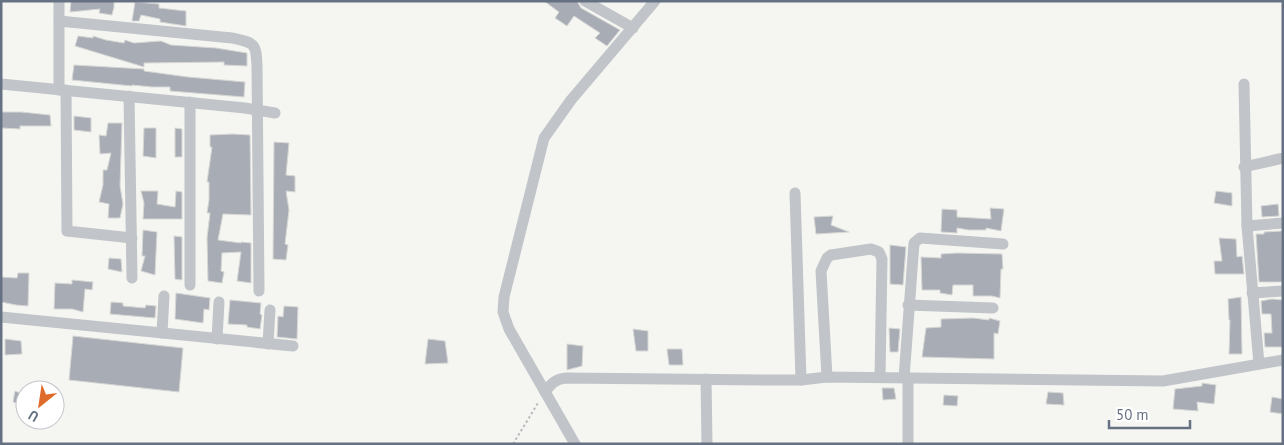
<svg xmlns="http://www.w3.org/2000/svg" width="1284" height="445" font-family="'PT Sans',sans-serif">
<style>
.building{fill:#a8adb5;stroke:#d7d7d5}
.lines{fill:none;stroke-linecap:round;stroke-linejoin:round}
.path{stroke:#b9bbbe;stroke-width:2;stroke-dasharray:2.5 2.5;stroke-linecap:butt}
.minor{stroke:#c1c4c8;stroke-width:11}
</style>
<rect width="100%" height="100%" fill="#f5f6f2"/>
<!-- building -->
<g class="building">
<path d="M71 1H114V7L112 15 99 13 100 9 70 12Z"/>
<path d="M544 1H577L581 8 620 30 607 46 595 38 600 33 574 16 567 26 555 18 559 12Z"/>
<path d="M135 2 159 4V8L186 11V26L160 22V19L141 15 139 21H132Z"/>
<path d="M78 36 93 38V36L106 40 124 43 125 40 134 43 161 41 171 45 216 48 247 53V66L224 65V62L144 63V67L75 46Z"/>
<path d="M74 65 144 69V71L188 77 245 82 244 97 170 91V87H152L132 85V86L72 80Z"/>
<path d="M1 112H21L50 115 51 126H20V129L1 128Z"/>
<path d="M74 116 91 118V132L74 130Z"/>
<path d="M108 123H122L120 186 123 204 120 218H108L109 204 99 202 103 185V170H107L111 153 100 154 99 135 106 136Z"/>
<path d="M144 128H156V158L143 156Z"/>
<path d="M175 128 182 129V157H175Z"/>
<path d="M233 134 250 135 251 215 223 214 218 240 241 243V242L251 243V283L237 281 241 252 222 253 221 271 224 272 222 283 208 281 207 238 210 213H207L209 200V182H207L212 147H210V135Z"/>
<path d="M274 142 289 143 286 175 295 176V192L286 191 289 210 285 244 288 245 286 260 273 259Z"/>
<path d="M141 191H158L157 204 175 207 176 191 182 192V219H143L144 203Z"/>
<path d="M1216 191 1232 193V206L1214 203Z"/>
<path d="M1278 204 1279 216 1262 217 1261 206Z"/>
<path d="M990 208 1004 209 1001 231 986 228V230H969L957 228V233L941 232 942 209 957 210V217L991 219Z"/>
<path d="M833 216 831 225 849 232 816 234 814 217Z"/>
<path d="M143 230 157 232 155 275 141 271 145 256H142Z"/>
<path d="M1282 231 1283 282H1259L1256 234H1264V232Z"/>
<path d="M174 236 182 237V280L175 279Z"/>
<path d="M1219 238 1236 239 1237 257 1242 256 1244 274H1215L1214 261H1222Z"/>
<path d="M890 245 906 247 903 285 890 284Z"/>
<path d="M957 253 1002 254 1003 269H1001L1000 298 992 296H973V285H953L952 295 940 293V290H922L921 257 941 258V254Z"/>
<path d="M109 258 121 259 122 272 108 269Z"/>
<path d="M18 273H29L28 306 16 305 1 302V277L17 278Z"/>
<path d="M72 280 93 282 92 290 85 289 83 312 72 309H54L55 283 72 284Z"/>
<path d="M176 293 210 298 209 310 204 309 203 323 175 319Z"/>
<path d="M1241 297 1242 354H1229L1230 320H1229L1228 299Z"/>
<path d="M1272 299 1283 300V347H1265L1264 333H1272L1271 314H1262L1261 301Z"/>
<path d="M230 300 261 303 260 314 262 315 260 329 247 327V325L228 324Z"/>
<path d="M111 302 123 303V306L145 308 146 305 156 306 155 318 110 314Z"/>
<path d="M284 306 298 307 297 339 277 337 278 316 283 317Z"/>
<path d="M973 318 989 320V318L1000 321 998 334 994 333V359L922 357 926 328 941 327V319Z"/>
<path d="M889 328 900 329 898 352H890Z"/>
<path d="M633 329 648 331V351H636Z"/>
<path d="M73 336 183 348 179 392 69 380Z"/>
<path d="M5 339 21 341 22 354 5 355Z"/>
<path d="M428 339 445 341 448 363 425 364Z"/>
<path d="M567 344 583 346 582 366 567 370Z"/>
<path d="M667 349H682L683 365H669Z"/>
<path d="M1202 383 1216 385 1214 404 1197 402 1198 411 1173 409 1175 389 1202 386Z"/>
<path d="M882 388H894L896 399 883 400Z"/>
<path d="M15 391 25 395V406L13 402Z"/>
<path d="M1048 392 1063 393 1064 405 1046 404Z"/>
<path d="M944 395 958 396 957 406 943 405Z"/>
<path d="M1272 397 1283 399V414L1270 412Z"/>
</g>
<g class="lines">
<!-- path -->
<path class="path" d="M513 444 538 403"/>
<!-- minor -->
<g class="minor">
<path d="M59 1V90"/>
<path d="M585 1 633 28"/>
<path d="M59 21 232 38C255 43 256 43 257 66L259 291"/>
<path d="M1 84 245 108 275 113"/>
<path d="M1244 84 1247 226 1259 364"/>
<path d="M66 90 67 231 132 238"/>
<path d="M129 96 132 278"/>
<path d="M1244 167 1283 158"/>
<path d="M795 193 801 380"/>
<path d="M1247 226 1283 223"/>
<path d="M190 285V102"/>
<path d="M1252 293 1283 291"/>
<path d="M908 305 993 308"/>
<path d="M1 317 293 346"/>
<path d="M162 333 164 296"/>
<path d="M217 339 219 302"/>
<path d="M268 344 270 310"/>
<path d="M827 377 821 271 827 258 831 255 871 249 879 252 882 259 880 377"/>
<path d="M904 378 914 243 920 238 1003 244"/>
<path d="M706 379 707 444"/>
<path d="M545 392C551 384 555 379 566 378L771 380H801L827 377 1163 381 1283 360"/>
<path d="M575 444 509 329 503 312 504 297 544 138 571 100 655 1"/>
<path d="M908 444V378"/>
</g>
</g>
<!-- border -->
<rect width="1284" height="445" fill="none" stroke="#667283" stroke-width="5"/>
<!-- north arrow -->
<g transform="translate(40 405) rotate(210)"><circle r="24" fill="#ffffff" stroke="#c2c7cd"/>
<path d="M0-4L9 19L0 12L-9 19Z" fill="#df6b2a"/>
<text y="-8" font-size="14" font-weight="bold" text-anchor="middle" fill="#667283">U</text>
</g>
<!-- scale -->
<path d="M1109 420v8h81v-8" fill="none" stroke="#667283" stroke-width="2.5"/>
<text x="1116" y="420" font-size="15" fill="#667283" stroke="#ffffff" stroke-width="4" paint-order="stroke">50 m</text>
</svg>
